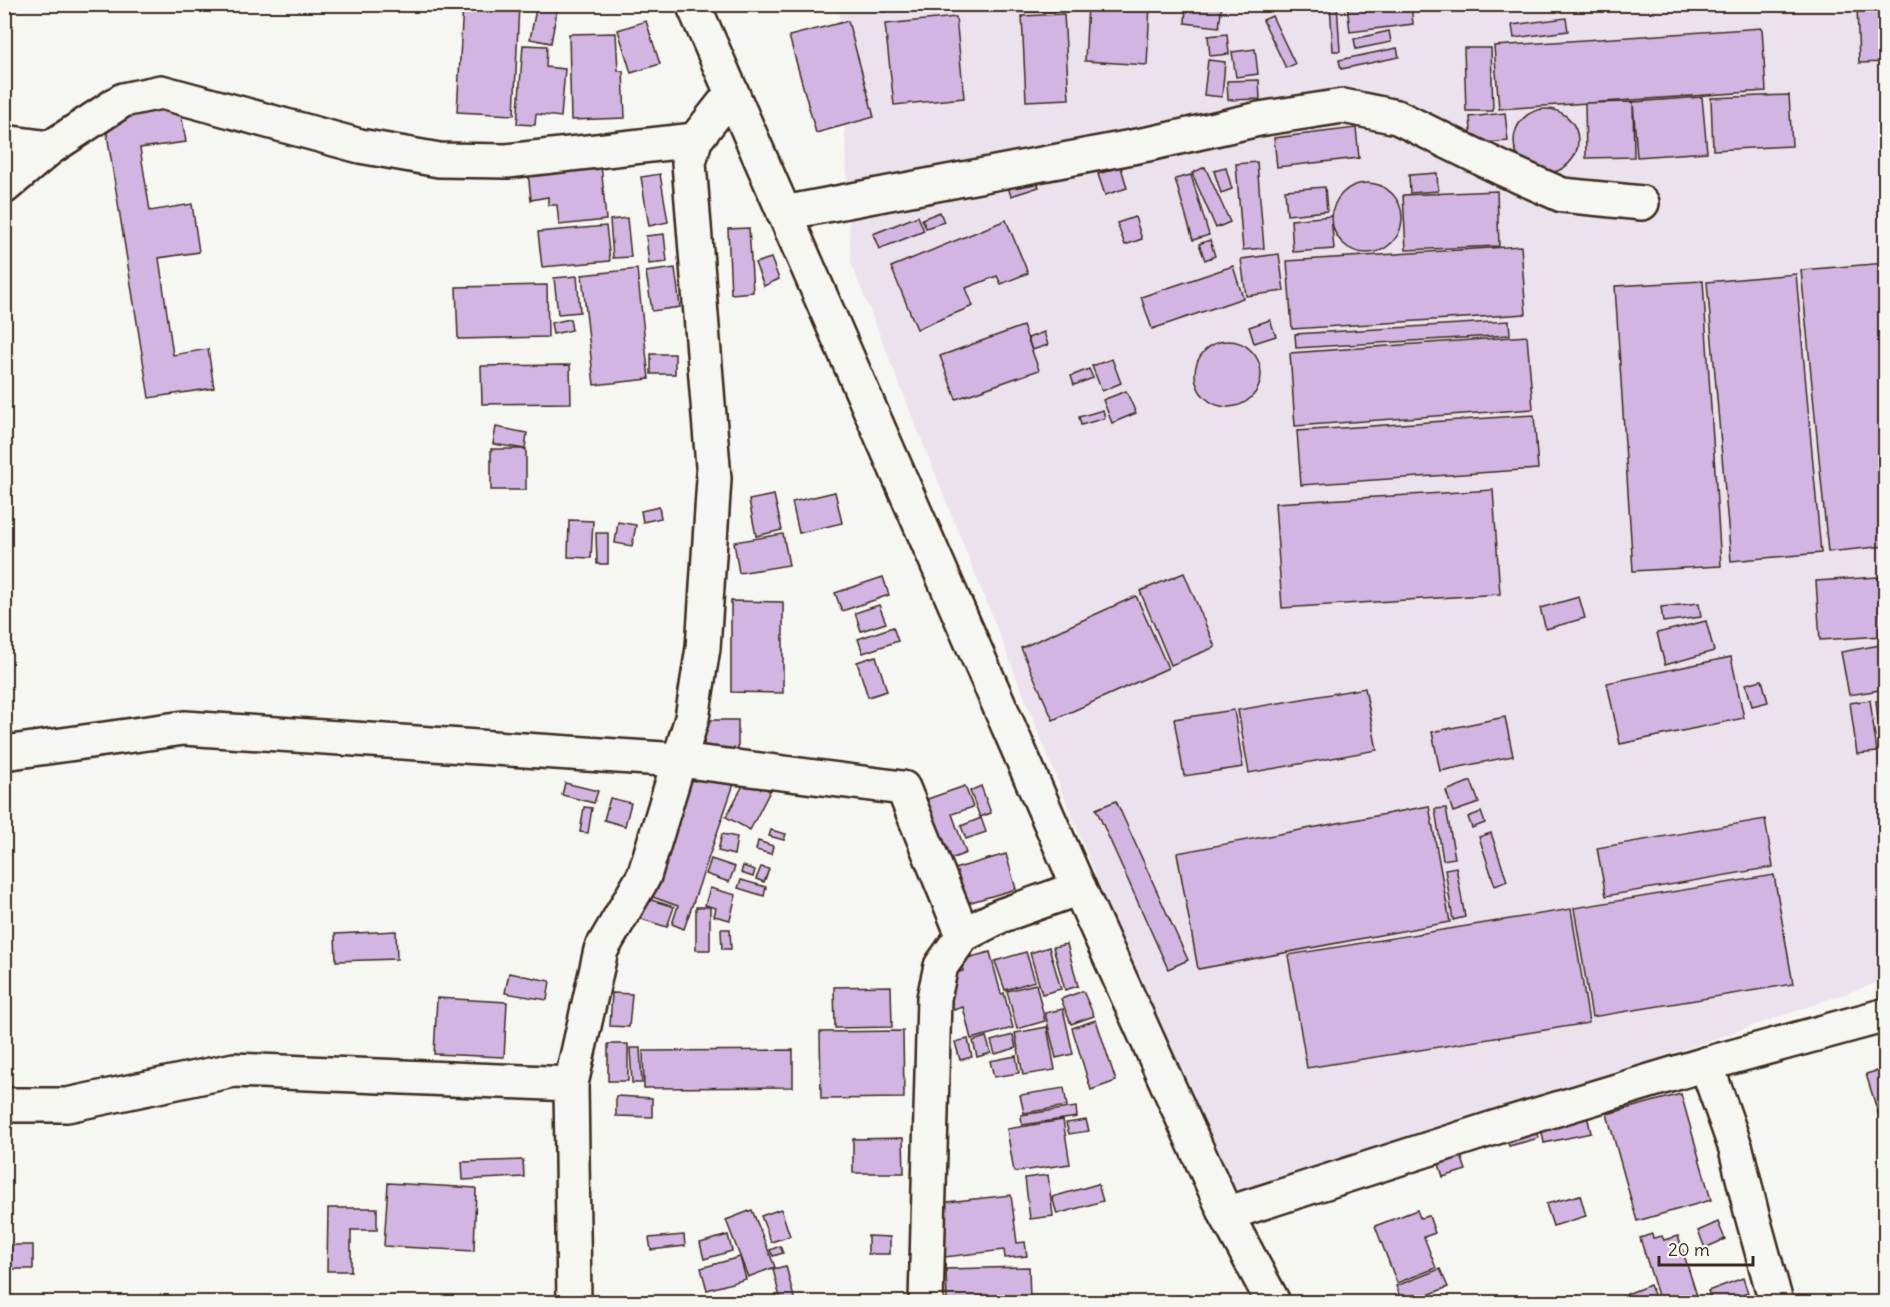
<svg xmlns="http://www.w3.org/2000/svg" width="1890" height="1307" font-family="Delius,sans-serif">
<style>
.built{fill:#ebe2ed}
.building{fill:#d2b5e2;stroke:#3b2a1e;stroke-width:1.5}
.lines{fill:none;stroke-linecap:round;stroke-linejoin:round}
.minor-casing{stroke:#3b2a1e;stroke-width:38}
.minor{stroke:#f6f6f2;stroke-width:33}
</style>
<rect width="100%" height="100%" fill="#f6f6f2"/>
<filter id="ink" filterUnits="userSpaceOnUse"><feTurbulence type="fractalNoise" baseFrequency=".0167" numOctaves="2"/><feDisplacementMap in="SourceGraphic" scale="12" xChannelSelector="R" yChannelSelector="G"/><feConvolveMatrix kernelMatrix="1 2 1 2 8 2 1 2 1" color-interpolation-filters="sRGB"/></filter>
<g filter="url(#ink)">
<!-- built -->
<path class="built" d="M839 5H1885V980L1228 1207 851 263Z"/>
<!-- building -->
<g class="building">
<path d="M463 4H519L514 115 457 112Z"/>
<path d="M537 4H558L551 43 530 39Z"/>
<path d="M811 4H832L813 10Z"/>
<path d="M882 4H937L883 12Z"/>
<path d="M1008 4H1084L1085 11 1008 12Z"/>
<path d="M1088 4H1150L1147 65 1085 61Z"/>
<path d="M1186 4H1222L1219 27 1185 23Z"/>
<path d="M1330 4H1337L1340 51H1333Z"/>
<path d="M1347 4H1411L1413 24 1350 32Z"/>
<path d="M1509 4H1545L1509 9Z"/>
<path d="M1886 5V62L1859 63 1857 7Z"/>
<path d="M1064 14 1069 99 1026 101 1022 16Z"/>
<path d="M1272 16 1295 64 1286 68 1263 20Z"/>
<path d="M956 17 964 98 894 105 885 24Z"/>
<path d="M1566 18 1568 31 1514 38 1512 25Z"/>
<path d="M646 21 660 64 631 73 618 30Z"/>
<path d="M848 21 874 117 816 133 789 36Z"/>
<path d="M1762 28 1766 91 1499 109 1494 46Z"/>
<path d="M1389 31 1391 42 1356 49 1354 39Z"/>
<path d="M616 33 618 71H623L625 118 571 120 569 34Z"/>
<path d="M1227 34 1229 54 1210 56 1208 36Z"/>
<path d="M523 45 547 46 546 67 565 69 561 117 536 114 535 125 517 124Z"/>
<path d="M1397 48 1399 57 1341 69 1339 60Z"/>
<path d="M1464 48H1491L1493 111H1466Z"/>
<path d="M1255 49 1258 74 1236 77 1232 52Z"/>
<path d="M1208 60 1225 62 1222 97 1204 95Z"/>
<path d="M1259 80 1260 99 1228 100 1227 81Z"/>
<path d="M1789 95 1792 146 1713 150 1711 98Z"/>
<path d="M1702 97 1707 152 1637 157 1633 102Z"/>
<path d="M1633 102 1634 157 1586 158 1585 103Z"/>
<path d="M180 107 186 142 140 148 150 211 192 204 199 252 159 258 173 355 208 349 214 388 149 398 105 121 111 117Z"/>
<circle cx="1546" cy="141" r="32"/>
<path d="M1505 113 1508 141 1472 144 1470 117Z"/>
<path d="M1356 128 1359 158 1277 167 1274 138Z"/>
<path d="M1257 162 1264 248 1243 250 1236 164Z"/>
<path d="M601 164 606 220 559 225 557 205H548V197L531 200 528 172Z"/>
<path d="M1121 167 1127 188 1105 195 1098 174Z"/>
<path d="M1205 167 1230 222 1216 228 1192 173Z"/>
<path d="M1226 168 1232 189 1221 193 1214 171Z"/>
<path d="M1437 173 1438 191 1410 193 1409 175Z"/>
<path d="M660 174 668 222 649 226 641 177Z"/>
<path d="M1035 175 1039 187 1011 196 1007 184Z"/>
<path d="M1191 175 1209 235 1193 240 1175 179Z"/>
<circle cx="1367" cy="218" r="35"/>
<path d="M1325 187 1327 211 1287 215 1285 190Z"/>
<path d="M1497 191 1499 246 1406 250 1403 195Z"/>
<path d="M940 212 944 222 926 228 922 219Z"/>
<path d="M918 216 924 231 879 249 873 234Z"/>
<path d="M1331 216 1334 249 1293 252 1291 220Z"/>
<path d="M1135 217 1142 239 1125 245 1117 223Z"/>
<path d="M627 218 631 257 613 258 610 220Z"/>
<path d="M1006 220 1028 273 1001 284 997 276 966 288 973 306 917 329 891 267Z"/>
<path d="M606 226 610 261 542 267 538 232Z"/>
<path d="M749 228 753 292 731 294 728 229Z"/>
<path d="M664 234 667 262 649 264 646 236Z"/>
<path d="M1210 240 1215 256 1205 260 1199 244Z"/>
<path d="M1521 246 1526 314 1292 329 1287 261Z"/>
<path d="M1279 254 1284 291 1246 296 1241 259Z"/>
<path d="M771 258 779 279 764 286 755 263Z"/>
<path d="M1886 263V546L1828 552 1801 270Z"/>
<path d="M1233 266 1243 298 1152 329 1141 297Z"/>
<path d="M675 268 680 307 652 311 646 272Z"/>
<path d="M637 269 649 379 594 385 582 275Z"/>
<path d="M1796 274 1821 553 1731 561 1707 282Z"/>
<path d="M577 276 580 312 558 314 554 278Z"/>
<path d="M1703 281 1721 566 1633 571 1615 286Z"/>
<path d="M547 285 548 337 458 339 456 287Z"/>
<path d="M570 319 572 330 553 334 551 323Z"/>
<path d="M1270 320 1276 336 1254 343 1249 327Z"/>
<path d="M1509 321 1510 335 1296 348 1295 334Z"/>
<path d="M1023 326 1039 370 956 399 940 356Z"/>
<path d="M1044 332 1048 345 1032 350 1028 338Z"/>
<path d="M1527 336 1533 409 1295 426 1290 353Z"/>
<circle cx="1228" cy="374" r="33"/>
<rect x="651" y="354" width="24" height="20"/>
<path d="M1112 359 1121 383 1102 391 1092 366Z"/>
<path d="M570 365 571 403 482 404 481 366Z"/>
<path d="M1089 369 1093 378 1074 385 1071 376Z"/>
<path d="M1126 391 1136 413 1112 423 1103 400Z"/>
<path d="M1103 410 1105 418 1081 425 1079 417Z"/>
<path d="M1534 415 1538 469 1301 485 1297 431Z"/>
<path d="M496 427 527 433 525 449 493 444Z"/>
<rect x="491" y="449" width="35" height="41"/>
<path d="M1493 490 1500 594 1282 608 1275 503Z"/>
<path d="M835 492 842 523 799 533 792 502Z"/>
<path d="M774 495 782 530 756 536 749 500Z"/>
<path d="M659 507 661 518 643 522 641 511Z"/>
<path d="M569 520 593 521 591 558 568 557Z"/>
<path d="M618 522 636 525 632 546 615 543Z"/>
<path d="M596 533H608V564H597Z"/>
<path d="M783 534 789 565 739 573 734 542Z"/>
<path d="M1184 573 1215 647 1171 665 1140 591Z"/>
<path d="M883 577 889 595 842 611 835 593Z"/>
<path d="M1878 577 1882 636 1820 640 1816 581Z"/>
<path d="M1136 596 1168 668 1053 720 1021 648Z"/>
<path d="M1579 597 1585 618 1546 629 1540 608Z"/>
<path d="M731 601 783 602V693L731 692Z"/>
<path d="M1699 603 1701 617 1663 622 1661 607Z"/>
<path d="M879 605 886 623 861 631 855 613Z"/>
<path d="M1706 621 1714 651 1665 665 1657 633Z"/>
<path d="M893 627 898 641 863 653 858 639Z"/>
<path d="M1886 644V689L1849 695 1841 652Z"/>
<path d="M876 656 887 691 868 697 857 662Z"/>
<path d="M1731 657 1744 718 1620 744 1607 683Z"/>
<path d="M1762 680 1768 702 1752 706 1746 684Z"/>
<path d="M1365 688 1377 750 1249 773 1238 710Z"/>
<path d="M1870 700 1877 752 1857 754 1850 703Z"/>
<path d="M1886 700V758H1882L1876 701Z"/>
<path d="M1234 710 1243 767 1184 776 1174 719Z"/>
<path d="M1505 717 1513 756 1440 771 1432 732Z"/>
<path d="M704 720H738V761L704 760Z"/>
<path d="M700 765 736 778 684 929 672 924 678 906 650 896 690 779 695 781Z"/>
<path d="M747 778 770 791 750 830 726 817Z"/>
<path d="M1471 781 1479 803 1453 812 1446 791Z"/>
<path d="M565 783 598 791 594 803 562 795Z"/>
<path d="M965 786 973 807 952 814 966 853 938 864 916 803Z"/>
<path d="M981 786 991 813 980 817 970 791Z"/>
<path d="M610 798 631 803 625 826 604 820Z"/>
<path d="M1116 801 1188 960 1168 969 1096 809Z"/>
<path d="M1429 806 1450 922 1198 969 1177 853Z"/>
<path d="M584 807 592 808 588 833 580 832Z"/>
<path d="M1446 808 1455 858 1443 860 1435 809Z"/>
<path d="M1481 812 1485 823 1472 828 1468 817Z"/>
<path d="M981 818 986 832 966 839 961 826Z"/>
<path d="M1765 819 1773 867 1606 896 1597 848Z"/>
<path d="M771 830 786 834 784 840 769 836Z"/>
<path d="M1491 833 1507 881 1495 886 1479 837Z"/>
<path d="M722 834 737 837 734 855 718 851Z"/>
<path d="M758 841 773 846 771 854 756 850Z"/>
<path d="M1006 854 1016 889 964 904 954 869Z"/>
<path d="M711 859 735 867 729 882 706 874Z"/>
<path d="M743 866 755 870 753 877 741 873Z"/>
<path d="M761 867 769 869 764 882 756 879Z"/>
<path d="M1456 867 1465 917 1453 920 1445 869Z"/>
<path d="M1774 875 1793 984 1592 1017 1574 908Z"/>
<path d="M741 880 766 887 764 896 738 888Z"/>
<path d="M710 888 736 895 730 920 714 916 716 908 705 905Z"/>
<path d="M645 898 674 907 667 927 638 918Z"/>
<rect x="696" y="907" width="14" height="43"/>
<path d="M1571 909 1589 1023 1307 1068 1288 955Z"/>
<path d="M721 929H730L731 949H722Z"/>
<path d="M396 931 397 959 336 961 335 934Z"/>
<path d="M1067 944 1078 986 1065 990 1053 947Z"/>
<path d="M1049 947 1061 989 1042 994 1030 953Z"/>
<path d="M990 952 1001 994 1004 993 1013 1028 971 1039 963 1007 954 1010 945 976 963 971 960 960Z"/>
<path d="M1026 952 1035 981 1005 990 995 961Z"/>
<path d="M509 973 550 981 547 1000 505 993Z"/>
<path d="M1036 984 1045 1021 1017 1029 1007 991Z"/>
<path d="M891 986 892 1027 835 1028 834 987Z"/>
<path d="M1083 991 1094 1016 1071 1024 1061 999Z"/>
<path d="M612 993 632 994 629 1027 610 1026Z"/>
<path d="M437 998 507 1002 504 1057 434 1054Z"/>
<path d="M1063 1009 1073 1054 1056 1058 1045 1013Z"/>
<path d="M1096 1020 1116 1081 1091 1090 1072 1028Z"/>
<path d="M1047 1027 1055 1070 1023 1075 1015 1033Z"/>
<path d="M903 1031 904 1098 821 1099 820 1032Z"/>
<path d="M1013 1035 1016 1048 995 1054 991 1041Z"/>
<path d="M986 1037 991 1053 977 1057 973 1041Z"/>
<path d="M968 1039 972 1057 960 1060 955 1042Z"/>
<rect x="608" y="1044" width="20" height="37"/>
<path d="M630 1048H640L642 1083H632Z"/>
<path d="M793 1050V1087L644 1088 643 1051Z"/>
<path d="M1016 1056 1019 1073 994 1077 990 1061Z"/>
<path d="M1886 1068V1139L1866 1074Z"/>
<path d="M1064 1088 1067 1106 1024 1113 1020 1095Z"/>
<path d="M1681 1094 1711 1200 1637 1221 1607 1114Z"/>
<path d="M616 1096 652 1098V1117L616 1116Z"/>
<path d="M1585 1106 1591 1133 1544 1143 1539 1116Z"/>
<path d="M1076 1107 1077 1117 1022 1125 1021 1115Z"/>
<path d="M1063 1120 1070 1164 1014 1172 1007 1129Z"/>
<path d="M1086 1120 1089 1131 1069 1134 1066 1123Z"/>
<path d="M1535 1122 1539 1138 1509 1146 1504 1130Z"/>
<path d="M903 1138 904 1173H853V1139Z"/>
<path d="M1457 1144 1466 1170 1443 1177 1435 1151Z"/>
<path d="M523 1160 524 1177 463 1180 462 1162Z"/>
<path d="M1048 1175 1053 1216 1030 1219 1025 1178Z"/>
<path d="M388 1183 476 1188 474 1251 384 1246Z"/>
<path d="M1098 1184 1103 1201 1057 1214 1052 1197Z"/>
<path d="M1011 1195 1017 1243 1025 1242 1027 1256 1005 1258 1004 1250 945 1257 938 1203Z"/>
<path d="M1580 1195 1586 1216 1553 1226 1546 1204Z"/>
<path d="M328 1208H377V1230H351V1271H327Z"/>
<path d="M781 1209 790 1236 771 1242 761 1216Z"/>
<path d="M752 1210 775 1267 748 1277 726 1220Z"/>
<path d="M1417 1210 1420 1218 1429 1216 1435 1233 1424 1237 1436 1268 1397 1283 1375 1226Z"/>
<path d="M1718 1222 1725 1239 1705 1248 1698 1231Z"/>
<path d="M1652 1234 1653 1238 1662 1236 1664 1240 1678 1236 1698 1299 1687 1302H1660L1640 1238Z"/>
<path d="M684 1235 685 1246 651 1250 649 1238Z"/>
<path d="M728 1235 732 1251 704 1259 700 1243Z"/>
<path d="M868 1236 890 1237V1254H868Z"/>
<rect x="4" y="1245" width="29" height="24"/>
<path d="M780 1246 783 1253 773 1256 770 1250Z"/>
<path d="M740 1257 746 1279 707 1290 701 1268Z"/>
<path d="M786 1266 795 1302H781L773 1269Z"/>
<path d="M1029 1267 1030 1302H947L946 1269Z"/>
<path d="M1440 1269 1448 1287 1410 1302H1402L1396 1286Z"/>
<path d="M1743 1278 1748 1293 1724 1302H1712L1708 1291Z"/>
<path d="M1650 1285 1657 1302H1630L1627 1294Z"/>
<rect x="484" y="1301" width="53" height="1"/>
</g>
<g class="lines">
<defs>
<g id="minor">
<path d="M693 4 1079 888 1226 1214 1273 1302"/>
<path d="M4 142 50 148"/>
<path d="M4 187 50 148 123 100 161 92 360 146 439 160 507 161 695 140"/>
<path d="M784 213 1153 143 1259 119 1343 106 1397 117 1503 169 1562 195 1642 203"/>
<path d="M4 753 184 728 679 760 903 788 963 935"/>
<path d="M1706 1064 1736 1149 1752 1215 1776 1302"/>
<path d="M4 1105H67L234 1070 571 1084"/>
<path d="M1226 1214 1497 1127 1706 1064 1886 1015"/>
<path d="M574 1302 571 1084 601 950 644 876 692 718 703 648 714 479 689 163 695 140 732 93"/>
<path d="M926 1302 934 998 941 966 963 935 1000 916 1079 888"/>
</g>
</defs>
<!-- minor casing -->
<use href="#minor" class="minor-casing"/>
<!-- minor -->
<use href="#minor" class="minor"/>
</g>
</g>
<!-- margin -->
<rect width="1890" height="1307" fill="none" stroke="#f6f6f2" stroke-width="24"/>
<rect x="12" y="12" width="1866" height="1283" fill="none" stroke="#3b2a1e" stroke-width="2" filter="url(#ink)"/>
<!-- scale -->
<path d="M1659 1256v9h94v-9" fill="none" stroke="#3b2a1e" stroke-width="3"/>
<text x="1668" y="1256" font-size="18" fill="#3b2a1e" stroke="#f6f6f2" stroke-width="4.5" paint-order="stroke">20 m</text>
</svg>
